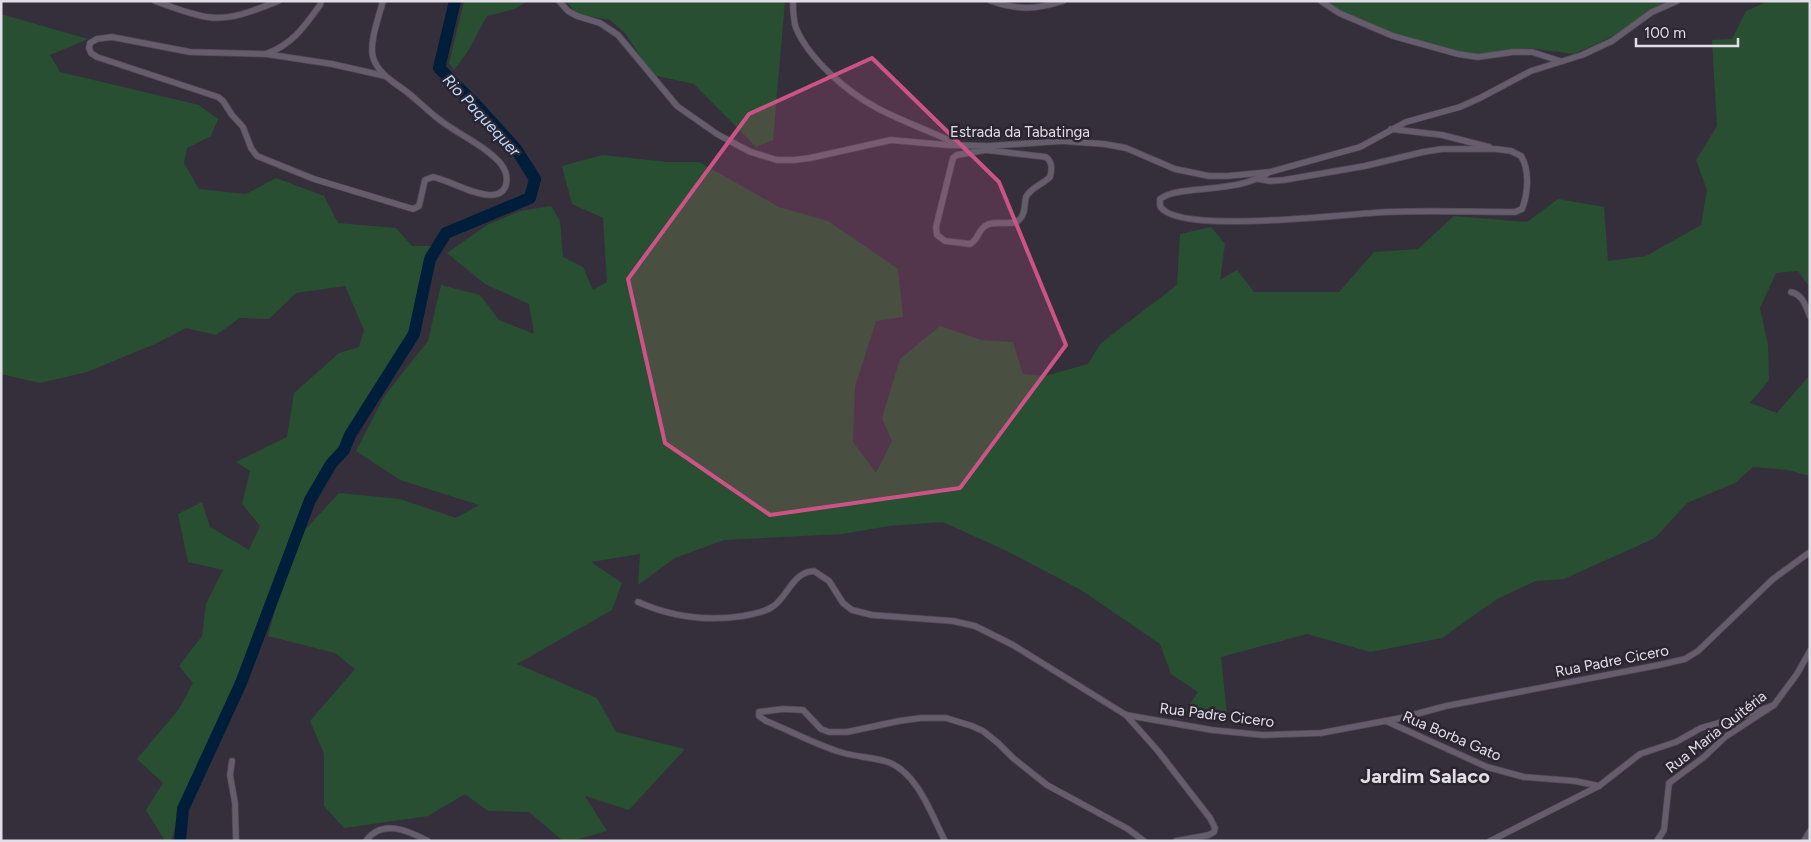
<svg xmlns="http://www.w3.org/2000/svg" width="1811" height="842" font-family="Figtree,sans-serif">
<style>
.green{fill:#284f31}
.lines{fill:none;stroke-linecap:round;stroke-linejoin:round}
.river{stroke:#001e39;stroke-width:12}
.street-casing{stroke:#504b56;stroke-width:7}
.street{stroke:#655d6c;stroke-width:5.5}
.marked{fill:#cc5385;fill-opacity:0.2;stroke:#cc5385;stroke-width:4;stroke-linejoin:round}
.labels{text-anchor:middle;stroke-width:5;stroke-linejoin:round;paint-order:stroke}
.street-label{font-size:15px;fill:#e2dee7;stroke:#2b2532}
.water-label{font-size:16px;font-style:italic;fill:#bedefd;stroke:#2b2532}
.district-label{font-size:20px;font-weight:bold;fill:#e2dee7;stroke:#2b2532}
</style>
<rect width="100%" height="100%" fill="#352f3c"/>
<!-- green -->
<g class="green">
<path d="M464 1 526 2 515 9 487 16 468 51 454 70 449 63Z"/>
<path d="M566 1H785L773 140 756 147 694 84 653 75 625 33 610 20 577 14Z"/>
<path d="M1318 1H1674L1659 6 1613 36 1574 54 1529 48 1467 55 1397 36Z"/>
<path d="M1769 1 1810 3V288L1798 271 1776 273 1760 308 1768 345 1769 380 1750 403 1777 413 1808 377H1810V476L1788 470 1753 467 1735 483 1687 503 1655 538 1564 579 1536 581 1497 599 1442 638 1370 652 1307 634 1221 657 1227 714 1185 711 1198 692 1171 674 1160 644 1081 590 1009 552 943 522 889 526 842 534 724 540 675 558 638 585 640 554 591 562 622 583 612 610 517 664 597 698 616 732 685 749 629 810 585 796 607 831 571 841H563L529 812 488 811 465 794 428 816 344 828 324 806V754L310 721 355 669 335 653 268 636 280 591 302 533 339 493 400 499 456 518 479 505 400 480 356 451 385 395 428 341 441 285 480 295 499 320 534 334 529 304 485 284 447 253 487 225 520 211 551 206 560 221 563 257 583 267 593 290 607 282 603 218 572 204 562 166 602 155 668 162H699L779 207 828 221 898 269 903 317 876 321 855 387 853 442 876 473 892 441 882 418 900 359 940 326 981 340 1013 342 1023 374 1045 376 1088 364 1101 343 1177 285 1180 234 1211 227 1225 244 1220 280 1237 270 1254 292H1339L1374 252 1418 249 1454 216 1527 222 1558 199 1604 207 1608 261 1646 256 1701 225 1707 190 1696 160 1717 126 1712 40 1732 39 1746 11Z"/>
<path d="M1 14 88 39 50 55 60 72 199 105 218 119 211 136 187 148 184 163 199 189 246 194 276 178 324 196 338 223 396 228 412 246H432L426 258 411 330 339 449 320 473 304 500 221 721 184 795 171 841H165L146 810 163 783 137 759 179 709 193 683 179 666 202 636 206 604 223 570 188 562 178 514 202 502 210 527 249 550 260 526 242 504 250 471 236 462 287 437 294 393 339 353 359 347 364 330 345 286 296 293 269 319 240 318 216 335 186 328 155 344 87 372 40 383 1 374Z"/>
</g>
<g class="lines">
<!-- river -->
<path class="river" d="M180 841 183 809 241 683 310 500 331 464 344 450 350 435 414 334 430 259 446 233 530 198 535 179 516 149 479 108 439 68 455 1"/>
<defs>
<g id="street">
<path d="M155 1C172 7 189 14 207 17 230 21 256 10 278 1"/>
<path d="M321 1 320 5C304 27 293 44 266 54L332 64 385 76"/>
<path d="M559 1 568 11 577 16 600 23 618 35 677 106 717 134 741 147 751 152 777 160H794L810 158 891 140 947 145 989 146 1062 141 1104 144 1126 148 1175 169 1209 176H1227L1270 172 1360 147 1406 122 1460 107 1480 98 1531 71 1582 55 1612 41 1652 12 1677 1"/>
<path d="M793 1C793 10 793 19 796 28 809 59 847 92 877 108 903 122 931 131 957 144"/>
<path d="M991 1C1018 10 1035 10 1063 1"/>
<path d="M1321 1 1339 13 1393 36 1458 54 1478 57 1513 52H1532L1560 61"/>
<path d="M266 54 190 52 112 37 97 39 90 43 89 48 91 53 97 57 218 97 223 101 232 115 243 127 251 148 257 156 314 179 413 209 419 206 425 180 433 177C451 181 473 195 491 195 509 195 510 176 501 164 485 145 455 133 436 117 426 109 417 100 407 92 395 83 377 73 373 57 369 43 379 16 383 1"/>
<path d="M1391 129 1442 135 1489 147"/>
<path d="M986 150 1046 157C1053 162 1052 170 1050 177 1042 185 1031 187 1026 197 1024 204 1026 214 1019 220 1011 227 995 219 985 226 978 231 978 240 970 244L945 241 937 235 936 227 953 158 957 155Z"/>
<path d="M1258 179 1270 181 1284 180 1365 166 1423 152 1442 149H1496L1511 151 1521 156C1530 170 1528 194 1522 209L1515 212C1472 212 1430 210 1387 212 1351 213 1176 236 1160 206V199C1170 192 1181 192 1193 190 1220 187 1245 187 1268 173"/>
<path d="M1791 292C1803 295 1805 305 1810 316"/>
<path d="M638 602C672 617 705 622 743 616 754 614 766 612 775 605 789 593 794 572 814 571L829 581 843 603 852 610 872 615 953 621 975 626 1013 645 1126 715 1212 730 1263 735 1321 733 1401 718 1446 706 1659 665 1685 659 1698 651 1773 579 1810 552"/>
<path d="M1126 715 1158 751 1210 818 1215 828 1214 832 1209 835 1176 841"/>
<path d="M1386 721 1487 767 1524 777 1575 781 1599 786"/>
<path d="M232 761 230 775 235 803 236 841"/>
<path d="M366 841C382 818 409 831 428 841"/>
<path d="M945 841C932 816 918 773 888 762 872 757 856 757 840 752 814 744 791 731 766 721L759 716V712L783 709 803 710 821 729 829 732H847L899 721 921 718H946L972 726 983 731 998 743 1013 758 1047 785 1128 829 1144 841"/>
<path d="M1490 841 1599 786 1640 754 1676 742 1701 728 1750 714 1774 705"/>
<path d="M1657 841 1664 830 1669 783 1704 757 1725 737 1774 705 1797 674 1810 651"/>
<path d="M1804 841 1810 831"/>
</g>
</defs>
<!-- street casing -->
<use href="#street" class="street-casing"/>
<!-- street -->
<use href="#street" class="street"/>
</g>
<!-- marked area -->
<path class="marked" d="M872 58 999 182 1066 345 960 488 770 515 665 443 628 279 749 114Z"/>
<g class="labels">
<!-- street labels -->
<g class="street-label">
<text x="1020" y="137">Estrada da Tabatinga</text>
<text transform="translate(1612 661) rotate(-11)" y="5">Rua Padre Cicero</text>
<text transform="translate(1217 715) rotate(7)" y="5">Rua Padre Cicero</text>
<text transform="translate(1716 732) rotate(-38)" y="5">Rua Maria Quitéria</text>
<text transform="translate(1452 736) rotate(23)" y="5">Rua Borba Gato</text>
</g>
<!-- water labels -->
<g class="water-label">
<text transform="translate(482 115) rotate(47)" y="6">Rio Paquequer</text>
</g>
<!-- district labels -->
<g class="district-label">
<text x="1425" y="783">Jardim Salaco</text>
</g>
</g>
<!-- border -->
<rect width="1811" height="842" fill="none" stroke="#e2dee7" stroke-width="5"/>
<!-- scale -->
<path d="M1636 38v8h102v-8" fill="none" stroke="#e2dee7" stroke-width="2.5"/>
<text x="1644" y="38" font-size="15" fill="#e2dee7" stroke="#2b2532" stroke-width="4" paint-order="stroke">100 m</text>
</svg>
